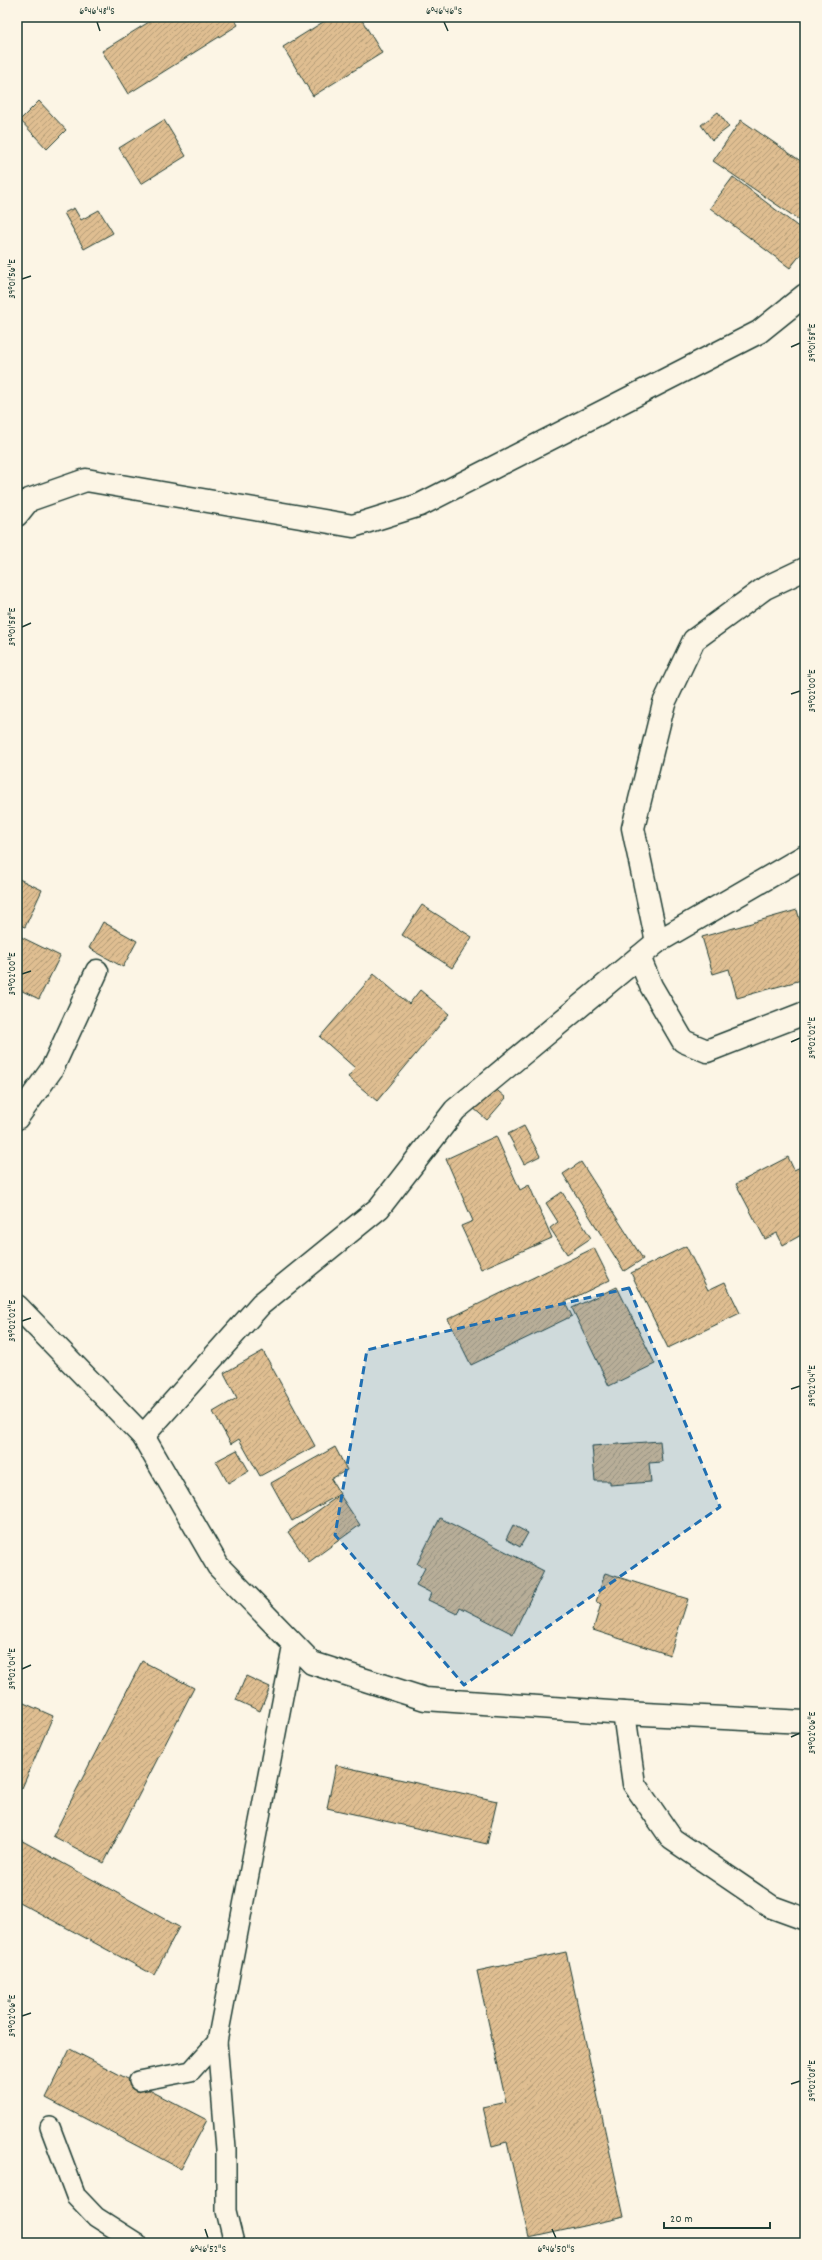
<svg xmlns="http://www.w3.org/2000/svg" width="822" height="2260" font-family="Dekko,sans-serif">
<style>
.building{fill:url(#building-hatch);stroke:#1f3d34}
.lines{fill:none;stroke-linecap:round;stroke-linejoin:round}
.service-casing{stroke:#1f3d34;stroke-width:22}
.minor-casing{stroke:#1f3d34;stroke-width:25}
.service{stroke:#fcf5e5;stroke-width:19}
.minor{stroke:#fcf5e5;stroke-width:22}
.marked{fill:#1f6fb2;fill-opacity:0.2;stroke:#1f6fb2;stroke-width:3;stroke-dasharray:8 5;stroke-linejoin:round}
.ticks{fill:none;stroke:#1f3d34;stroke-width:1.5}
.neatline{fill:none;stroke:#1f3d34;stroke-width:1.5}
.ticks-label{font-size:10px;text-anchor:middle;fill:#1f3d34}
</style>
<defs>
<pattern id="building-hatch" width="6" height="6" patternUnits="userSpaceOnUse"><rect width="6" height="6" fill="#dfbe91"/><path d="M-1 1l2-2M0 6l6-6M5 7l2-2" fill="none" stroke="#b49c77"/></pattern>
</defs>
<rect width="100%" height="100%" fill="#fcf5e5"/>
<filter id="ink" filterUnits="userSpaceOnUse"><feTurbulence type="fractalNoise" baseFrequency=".025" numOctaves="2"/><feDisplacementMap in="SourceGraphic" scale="8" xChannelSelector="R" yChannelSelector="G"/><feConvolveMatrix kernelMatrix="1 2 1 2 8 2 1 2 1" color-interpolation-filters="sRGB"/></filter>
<g filter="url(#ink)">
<!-- building -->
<g class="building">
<path d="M157 17H233L238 25 128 94 102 51Z"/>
<path d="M331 17H360L382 53 313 96 283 47Z"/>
<path d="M39 101 66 130 47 149 20 120Z"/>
<path d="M718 112 729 127 712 140 701 125Z"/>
<path d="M164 120 186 156 141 184 119 148Z"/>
<path d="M741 120 805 164V224L713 161Z"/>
<path d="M733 177 805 232V249L790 268 710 208Z"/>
<path d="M74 208 81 220 99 210 113 233 84 249 64 213Z"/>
<path d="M17 878 42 890 25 927 17 924Z"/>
<path d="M422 905 472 937 452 968 402 935Z"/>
<path d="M797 910 805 938V979L737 998 729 969 713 974 702 937Z"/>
<path d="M103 922 137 941 123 967 89 948Z"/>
<path d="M17 935 60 956 39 999 18 989 17 991Z"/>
<path d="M374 974 409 1004 420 990 449 1014 377 1101 348 1077 355 1068 320 1037Z"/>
<path d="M491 1085 506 1098 487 1120 472 1107Z"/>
<path d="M524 1126 540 1156 524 1164 508 1134Z"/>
<path d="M496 1136 520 1190 529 1185 552 1238 481 1269 461 1226 473 1221 446 1159Z"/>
<path d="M788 1157 794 1170 805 1165V1233L783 1245 777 1233 765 1239 736 1184Z"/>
<path d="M581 1162 643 1259 624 1271 563 1174Z"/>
<path d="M562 1192 591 1238 567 1254 550 1228 558 1222 546 1203Z"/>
<path d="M686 1246 708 1290 725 1282 740 1313 668 1348 631 1273Z"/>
<path d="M594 1248 610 1280 565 1302 572 1316 471 1365 448 1319Z"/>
<path d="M617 1287 655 1364 609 1386 572 1308Z"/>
<path d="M263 1351 315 1446 260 1476 239 1439 231 1444 213 1412 237 1398 224 1373Z"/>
<path d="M660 1441 662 1462 649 1463 651 1482 610 1485V1481H595L592 1446Z"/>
<path d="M335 1447 347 1470 331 1479 340 1494 292 1521 271 1483Z"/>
<path d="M237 1450 249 1471 228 1483 216 1461Z"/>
<path d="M340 1495 360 1525 309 1562 288 1532Z"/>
<path d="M440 1518 544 1571 513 1634 460 1607 457 1614 428 1600 431 1593 416 1585 425 1568 417 1564Z"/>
<path d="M513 1525 528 1533 520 1547 506 1539Z"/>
<path d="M605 1573 688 1599 670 1655 593 1630 601 1604 596 1602Z"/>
<path d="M142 1661 194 1688 104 1863 53 1836Z"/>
<path d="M246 1676 270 1687 260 1711 236 1700Z"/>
<path d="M17 1700 53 1716 22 1788 17 1785Z"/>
<path d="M336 1765 497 1801 487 1844 327 1808Z"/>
<path d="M17 1838 179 1927 154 1975 17 1901Z"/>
<path d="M566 1952 624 2217 529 2238 507 2142 492 2146 483 2107 506 2102 477 1971Z"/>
<path d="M70 2049 207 2120 181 2169 46 2098Z"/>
</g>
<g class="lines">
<defs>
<g id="service">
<path d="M217 2042 226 2149V2211L234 2243"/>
<path d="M139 2081 191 2071 217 2042 293 1644"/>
<path d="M50 2127 76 2196 96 2217 137 2243"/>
</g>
<g id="minor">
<path d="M17 515 29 500 86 480 353 526 420 505 759 332 805 295"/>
<path d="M657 942 633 828 664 703 694 640 765 588 805 569"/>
<path d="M639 957 651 986 683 1041 707 1051 805 1013"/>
<path d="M17 1118 52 1069 97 971"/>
<path d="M17 1306 143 1436 218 1566 312 1663 425 1699 624 1713 805 1722"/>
<path d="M143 1436 261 1304 379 1208 455 1110 657 942 805 856"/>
<path d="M624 1713 634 1784 672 1839 772 1907 805 1919"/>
</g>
</defs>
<!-- service casing -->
<use href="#service" class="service-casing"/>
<!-- minor casing -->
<use href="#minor" class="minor-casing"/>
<!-- service -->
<use href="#service" class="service"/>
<!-- minor -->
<use href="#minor" class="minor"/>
</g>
</g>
<!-- marked area -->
<path class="marked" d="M629 1288 720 1507 464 1685 335 1535 367 1350Z"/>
<!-- ticks -->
<path class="ticks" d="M97 22 100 31M444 22 448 31M22 279 31 276M791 347 800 343M22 627 31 623M791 694 800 691M22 974 31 971M791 1042 800 1038M22 1321 31 1318M791 1389 800 1386M22 1669 31 1665M791 1737 800 1733M22 2016 31 2013M791 2084 800 2081M205 2229 208 2238M552 2229 556 2238"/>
<!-- margin -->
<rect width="822" height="2260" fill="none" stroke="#fcf5e5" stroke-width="44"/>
<!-- scale -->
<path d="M664 2222v6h106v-6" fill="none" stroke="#1f3d34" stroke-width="2"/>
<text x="670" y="2222" font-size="12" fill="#1f3d34" stroke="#fcf5e5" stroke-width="3" paint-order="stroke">20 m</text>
<rect x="22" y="22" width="778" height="2216" class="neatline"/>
<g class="ticks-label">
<text x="97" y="14">6°46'48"S</text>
<text x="444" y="14">6°46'46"S</text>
<text transform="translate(11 279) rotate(-90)" y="4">39°01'56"E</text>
<text transform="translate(811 343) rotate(-90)" y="4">39°01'58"E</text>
<text transform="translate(11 627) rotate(-90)" y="4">39°01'58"E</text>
<text transform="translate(811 691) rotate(-90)" y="4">39°02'00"E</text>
<text transform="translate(11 974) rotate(-90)" y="4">39°02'00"E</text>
<text transform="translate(811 1038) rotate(-90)" y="4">39°02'02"E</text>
<text transform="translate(11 1321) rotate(-90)" y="4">39°02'02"E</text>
<text transform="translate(811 1386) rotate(-90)" y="4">39°02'04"E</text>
<text transform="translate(11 1669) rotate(-90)" y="4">39°02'04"E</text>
<text transform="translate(811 1733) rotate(-90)" y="4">39°02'06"E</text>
<text transform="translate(11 2016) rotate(-90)" y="4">39°02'06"E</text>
<text transform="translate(811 2081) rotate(-90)" y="4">39°02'08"E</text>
<text x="208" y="2252">6°46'52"S</text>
<text x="556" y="2252">6°46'50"S</text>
</g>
</svg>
